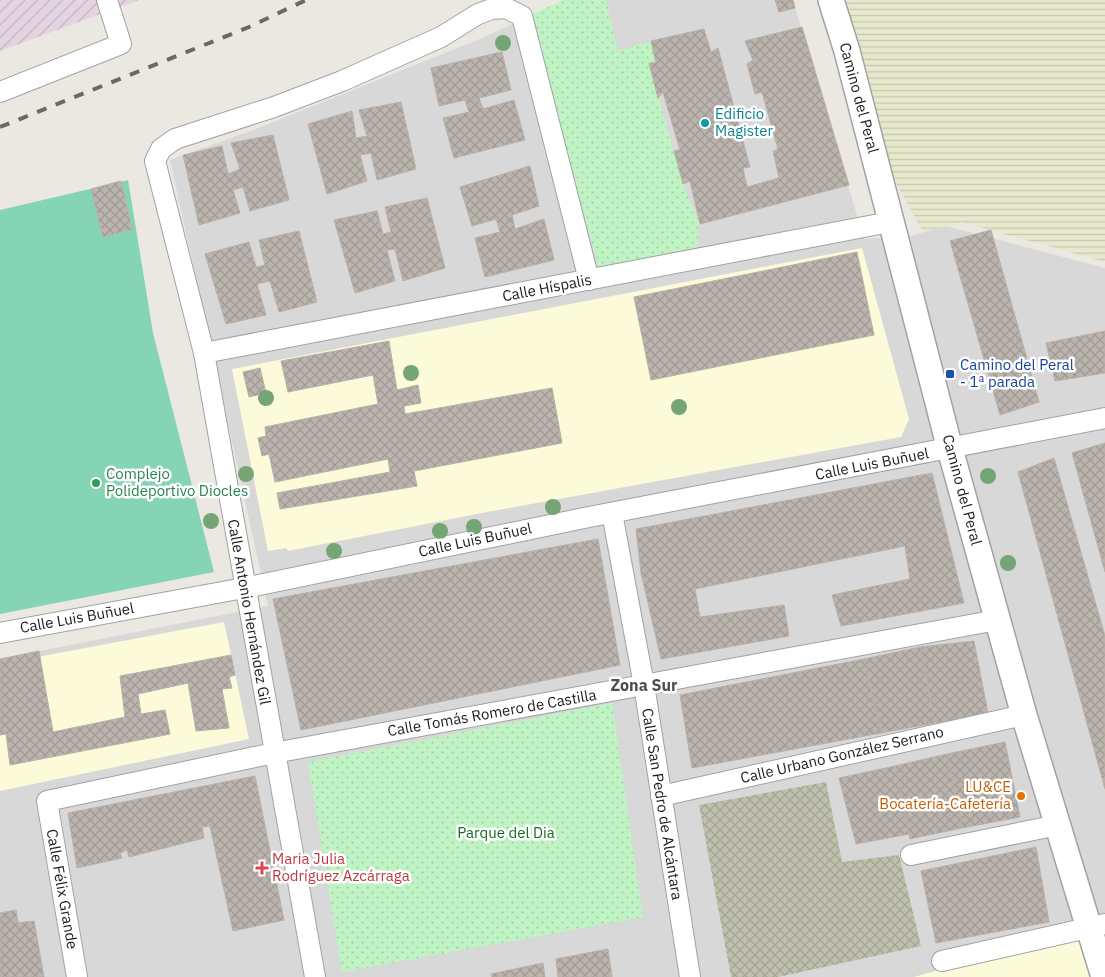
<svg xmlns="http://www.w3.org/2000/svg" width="1105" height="977" font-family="'IBM Plex Sans',sans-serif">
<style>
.residential{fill:#d9d8d8}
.industrial{fill:url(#industrial-furrows)}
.education{fill:#fbfbda}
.construction{fill:url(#construction-cross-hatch)}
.farmland{fill:url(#farmland-rules)}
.park{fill:url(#park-dots)}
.pitch{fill:#85d4b6}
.building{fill:url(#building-cross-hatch);stroke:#bbafa5}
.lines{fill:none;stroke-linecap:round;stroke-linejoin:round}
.minor-casing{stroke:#a2a2a2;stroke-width:22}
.tertiary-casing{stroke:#a2a2a2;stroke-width:28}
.minor{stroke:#fff;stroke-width:20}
.tertiary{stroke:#fff;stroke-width:25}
.rail{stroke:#696969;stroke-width:4;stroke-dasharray:10 10;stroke-linecap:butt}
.tree{fill:#75a475}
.culture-dot{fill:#0f9aa8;stroke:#fff;stroke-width:2}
.transit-dot{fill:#1a4fb4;stroke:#fff;stroke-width:2}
.leisure-dot{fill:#2e9e5b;stroke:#fff;stroke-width:2}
.food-dot{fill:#e8710a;stroke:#fff;stroke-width:2}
.health-dot{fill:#e0444e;stroke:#fff;stroke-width:2}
.labels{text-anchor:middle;stroke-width:5;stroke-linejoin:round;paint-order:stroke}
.street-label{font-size:15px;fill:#1b1b1b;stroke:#fff}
.culture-label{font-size:15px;fill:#0d838f;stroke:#fff;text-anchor:start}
.transit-label{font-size:15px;fill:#164399;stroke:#fff;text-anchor:start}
.leisure-label{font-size:15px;fill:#27864d;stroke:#fff;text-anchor:start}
.food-label{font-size:15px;fill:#c56008;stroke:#fff;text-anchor:end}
.park-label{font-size:15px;fill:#146d1c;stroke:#fff}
.health-label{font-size:15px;fill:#be3a42;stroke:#fff;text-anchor:start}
.neighbourhood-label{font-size:16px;font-weight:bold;fill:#4e4e4e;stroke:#fff}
</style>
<defs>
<pattern id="industrial-furrows" width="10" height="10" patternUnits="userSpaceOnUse" patternTransform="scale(1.25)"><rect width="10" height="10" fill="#e4d3e1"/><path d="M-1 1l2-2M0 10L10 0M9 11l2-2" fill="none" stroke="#c3b5c0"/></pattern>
<pattern id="construction-cross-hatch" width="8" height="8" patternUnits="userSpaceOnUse" patternTransform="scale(1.25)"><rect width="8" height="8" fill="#bfbfad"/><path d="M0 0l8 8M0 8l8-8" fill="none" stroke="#a4a494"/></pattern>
<pattern id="farmland-rules" width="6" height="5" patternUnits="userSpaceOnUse" patternTransform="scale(1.25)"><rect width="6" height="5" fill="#e7e9cd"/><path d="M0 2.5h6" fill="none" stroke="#c6c7af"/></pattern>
<pattern id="park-dots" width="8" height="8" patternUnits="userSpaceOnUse" patternTransform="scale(1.25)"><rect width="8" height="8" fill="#c0f3c4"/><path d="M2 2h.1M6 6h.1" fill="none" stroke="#a4d0a8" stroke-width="1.8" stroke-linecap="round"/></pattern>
<pattern id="building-cross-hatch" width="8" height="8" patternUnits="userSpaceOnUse" patternTransform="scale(1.25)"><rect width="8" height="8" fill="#bbb4ae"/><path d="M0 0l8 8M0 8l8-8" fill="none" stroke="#a09a95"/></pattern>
</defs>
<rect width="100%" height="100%" fill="#ebe8e1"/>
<!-- residential -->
<path class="residential" d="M564 0H793L864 239 910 236 946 226 1105 268V977H0V659L268 606 170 160 256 129 482 38Z"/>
<!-- industrial -->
<path class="industrial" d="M0 0H139L0 51Z"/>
<!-- education -->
<g class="education">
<path d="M862 248 909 419 901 437 487 512 288 551 286 548 268 551 232 369Z"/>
<path d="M224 622 249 739 0 791V664Z"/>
<path d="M1090 928 1104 977H914L1065 934Z"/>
</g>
<!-- construction -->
<path class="construction" d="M826 782 842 862 899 855 921 946 778 977H731L699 805Z"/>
<!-- farmland -->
<path class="farmland" d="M825 0H1105V262L962 222 923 232 896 183Z"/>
<!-- park -->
<g class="park">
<path d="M564 0H606L618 51 651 41 656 63H649L683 184 700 224 697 248 599 269 530 15Z"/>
<path d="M612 703 643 917 342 972 308 762Z"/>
</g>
<!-- pitch -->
<path class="pitch" d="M128 180 153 333 214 572 0 614V210Z"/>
<!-- building -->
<g class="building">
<path d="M775 0H793L795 8 779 12Z"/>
<path d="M802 27 849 185 700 224 690 181 683 184 674 151 680 150 663 92 658 98 649 63H656L651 41 704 29 711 52 718 48 750 167 743 168 747 187 779 178 773 151 778 149 762 92 755 94 747 64 753 60 745 41Z"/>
<path d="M502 52 511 90 479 98 483 109 514 100 525 140 454 158 443 118 469 112 465 100 439 106 431 68Z"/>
<path d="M401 102 416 169 377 180 371 153 360 155 367 181 327 194 308 124 352 111 356 138 367 136 359 110Z"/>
<path d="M273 135 289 200 250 211 243 187 233 190 240 213 199 225 183 155 222 146 228 174 240 169 231 143Z"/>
<path d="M530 166 539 206 512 215 515 229 544 219 554 260 485 277 475 238 500 232 496 219 472 226 460 187Z"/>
<path d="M121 181 132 229 103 237 91 189Z"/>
<path d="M427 198 445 268 403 281 395 249 387 250 395 281 355 293 334 220 377 211 383 234 391 232 385 207Z"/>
<path d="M991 230 1039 402 1000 415 950 241Z"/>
<path d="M299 231 317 302 279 312 270 281 257 284 266 315 226 324 205 254 249 242 256 267 265 265 259 240Z"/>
<path d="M857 252 874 335 651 380 634 297Z"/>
<path d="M1105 331V373L1055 381 1046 343Z"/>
<path d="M389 341 397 390 418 385 421 403 404 406 405 414 552 388 562 443 414 471 417 486 280 509 277 493 390 472 388 459 275 482 269 454 262 456 258 438 266 436 265 427 378 404 373 375 288 392 281 361Z"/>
<path d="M260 368 266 393 249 397 243 372Z"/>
<path d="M1105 443V572L1072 453Z"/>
<path d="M1054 458 1105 636V789L1018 472Z"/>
<path d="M932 473 964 603 841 626 832 595 910 579 905 546 695 589 700 617 784 605 789 636 661 659 641 573 636 529Z"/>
<path d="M598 539 620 665 301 730 273 599Z"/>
<path d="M974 641 988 713 935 723 920 647Z"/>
<path d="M920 647 935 723 881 733 864 659Z"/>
<path d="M39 651 53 732 125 717 120 676 231 655 235 675 229 677 232 688 222 689 229 728 196 731 188 683 138 694 141 714 165 710 170 734 10 765 6 734 0 735V659Z"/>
<path d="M864 659 881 733 692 768 680 695Z"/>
<path d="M1005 742 1020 817 962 828 947 754Z"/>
<path d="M947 754 962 828 910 839 895 766Z"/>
<path d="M895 766 909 834 856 844 839 778Z"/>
<path d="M255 776 284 920 233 931 210 826 202 827 204 838 129 857 127 850 120 853 122 858 77 868 68 813Z"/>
<path d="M1036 847 1049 922 936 943 921 871Z"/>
<path d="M16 910 18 923 34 921 44 977H0V913Z"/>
<path d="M608 949 612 977H558L556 959Z"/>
<path d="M543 963 545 977H492L491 974Z"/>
</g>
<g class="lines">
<defs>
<g id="minor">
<path d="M0 92 121 44 107 0"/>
<path d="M204 353 890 222"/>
<path d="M612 513 644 685 690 977"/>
<path d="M0 633 244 588 589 517 1105 418"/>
<path d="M661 796 1024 715"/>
<path d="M911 855 1058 825"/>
<path d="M942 961 1105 924"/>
<path d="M77 977 47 801 274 753 997 620"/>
<path d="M315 977 204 353 155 161 161 149 175 139 274 107 342 81 441 37 478 14 492 9 506 8 522 16 589 280"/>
</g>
<path id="tertiary" d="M831 0 847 51 950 449 1024 715 1104 977"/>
</defs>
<!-- minor casing -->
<use href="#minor" class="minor-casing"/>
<!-- tertiary casing -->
<use href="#tertiary" class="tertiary-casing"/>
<!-- minor -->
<use href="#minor" class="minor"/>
<!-- tertiary -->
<use href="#tertiary" class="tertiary"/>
<!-- rail -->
<path class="rail" d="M0 127 249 27 306 0"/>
</g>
<!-- trees -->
<g class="tree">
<circle cx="503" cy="43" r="8"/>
<circle cx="411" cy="373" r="8"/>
<circle cx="266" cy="398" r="8"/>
<circle cx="679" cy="407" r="8"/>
<circle cx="246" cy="474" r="8"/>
<circle cx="988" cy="476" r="8"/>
<circle cx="553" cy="507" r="8"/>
<circle cx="211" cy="521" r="8"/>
<circle cx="474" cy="527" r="8"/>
<circle cx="440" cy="531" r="8"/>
<circle cx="334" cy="551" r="8"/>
<circle cx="1008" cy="563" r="8"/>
</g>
<!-- markers -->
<circle class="culture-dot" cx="705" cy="123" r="5"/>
<rect class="transit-dot" x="945" y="369" width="10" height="10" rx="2.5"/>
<circle class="leisure-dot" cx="96" cy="483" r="5"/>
<circle class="food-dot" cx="1021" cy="796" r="5"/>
<path class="health-dot" d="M259.5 860.5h5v5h5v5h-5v5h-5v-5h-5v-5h5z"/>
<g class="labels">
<!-- street labels -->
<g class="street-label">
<text transform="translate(859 98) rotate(75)" y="5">Camino del Peral</text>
<text transform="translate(547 288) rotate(-11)" y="5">Calle Híspalis</text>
<text transform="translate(872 464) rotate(-11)" y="5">Calle Luis Buñuel</text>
<text transform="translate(962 490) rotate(75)" y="5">Camino del Peral</text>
<text transform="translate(475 540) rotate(-12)" y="5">Calle Luis Buñuel</text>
<text transform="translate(249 612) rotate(80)" y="5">Calle Antonio Hernández Gil</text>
<text transform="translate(77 618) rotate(-10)" y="5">Calle Luis Buñuel</text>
<text transform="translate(492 713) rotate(-10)" y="5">Calle Tomás Romero de Castilla</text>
<text transform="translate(842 755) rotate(-13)" y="5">Calle Urbano González Serrano</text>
<text transform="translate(662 804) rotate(81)" y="5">Calle San Pedro de Alcántara</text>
<text transform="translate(62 889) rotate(80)" y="5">Calle Félix Grande</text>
</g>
<!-- culture labels -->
<g class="culture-label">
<text x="715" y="119">Edificio<tspan x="715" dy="17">Magister</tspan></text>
</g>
<!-- transit labels -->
<g class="transit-label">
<text x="960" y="370">Camino del Peral<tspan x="960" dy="17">- 1ª parada</tspan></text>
</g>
<!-- leisure labels -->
<g class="leisure-label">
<text x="106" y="479">Complejo<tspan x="106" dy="17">Polideportivo Diocles</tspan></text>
</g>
<!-- food labels -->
<g class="food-label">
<text x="1011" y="792">LU&amp;CE<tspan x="1011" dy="17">Bocatería-Cafetería</tspan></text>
</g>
<!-- park labels -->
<g class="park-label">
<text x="506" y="838">Parque del Dia</text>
</g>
<!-- health labels -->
<g class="health-label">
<text x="272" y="864">Maria Julia<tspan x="272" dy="17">Rodríguez Azcárraga</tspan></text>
</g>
<!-- neighbourhood labels -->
<g class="neighbourhood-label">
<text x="644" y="691">Zona Sur</text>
</g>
</g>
</svg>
